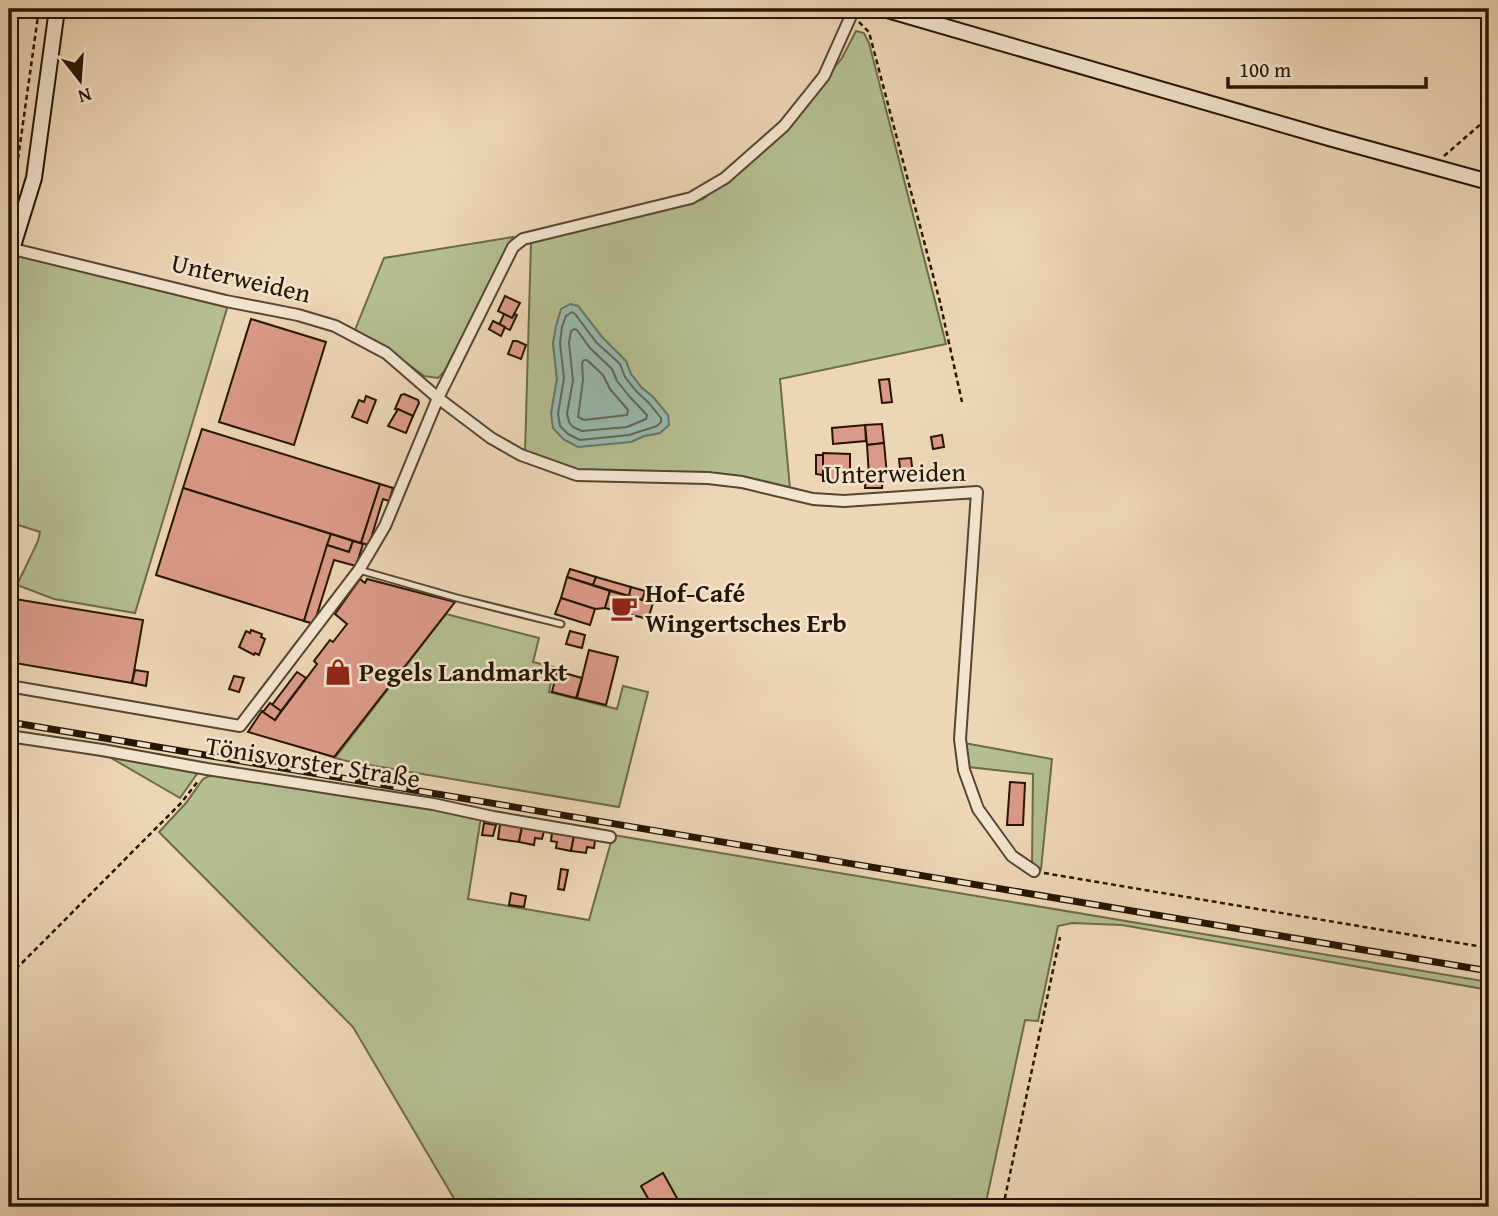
<svg xmlns="http://www.w3.org/2000/svg" width="1498" height="1216" font-family="'Gentium Book Plus',serif">
<style>
.green{fill:#b4be91;stroke:#6e6a49;stroke-width:2;fill-rule:evenodd}
.water{fill:#99b9ae;stroke:#6b7769;stroke-width:2}
.lines{fill:none;stroke-linecap:round;stroke-linejoin:round}
.shore{stroke:#606758;stroke-width:2}
.building{fill:#db9a89;stroke:#271501;stroke-width:2}
.lane-casing{stroke:#58452e;stroke-width:9}
.street-casing{stroke:#58452e;stroke-width:14}
.secondary-casing{stroke:#271501;stroke-width:18}
.path{stroke:#271501;stroke-width:2.5;stroke-dasharray:5 3.5;stroke-linecap:butt}
.lane{stroke:#f3e4d0;stroke-width:5}
.street{stroke:#f3e4d0;stroke-width:10}
.secondary{stroke:#f3e4d0;stroke-width:14}
.rail-casing{stroke:#271501;stroke-width:7}
.rail{stroke:#f3e4d0;stroke-width:4.5;stroke-dasharray:13;stroke-linecap:butt}
.labels{text-anchor:middle;stroke-width:5;stroke-linejoin:round;paint-order:stroke}
.street-label{font-size:26px;fill:#271501;stroke:#f3e4d0}
.poi-label{font-size:26px;font-weight:bold;fill:#271501;stroke:#f3e4d0;text-anchor:start}
</style>
<rect width="100%" height="100%" fill="#edd6b6"/>
<filter id="stains"><feTurbulence type="fractalNoise" baseFrequency=".00286" numOctaves="4"/><feColorMatrix values="0 0 0 0 .2 0 0 0 0 .09 0 0 0 0 .02 0 0 0 .5 -.17"/></filter>
<radialGradient id="worn" r=".72"><stop offset=".6" stop-color="#630" stop-opacity="0"/><stop offset="1" stop-color="#630" stop-opacity=".3"/></radialGradient>
<!-- green -->
<g class="green">
<path d="M856 31 864 33 869 43 946 344 780 379 790 489 583 473 525 453 531 242 703 199 787 127 842 58ZM578 306 602 337 626 361 631 374 641 387 654 398 660 433 644 436 631 442 551 414 557 379 553 343Z"/>
<path d="M513 237 444 372 438 378 424 376 389 350 355 330 384 258Z"/>
<path d="M23 256 228 305 135 613 54 599 17 585 38 541 40 532 9 522V269L12 260Z"/>
<path d="M446 614 539 638 533 662 554 667 549 692 617 709 623 686 648 692 619 807 351 762 335 758Z"/>
<path d="M964 743 1052 759 1041 869 1032 864 1033 774 968 767Z"/>
<path d="M106 755 199 771 180 798Z"/>
<path d="M215 773 481 817 468 899 589 920 613 835 1489 982V990L1122 925 1072 923 1058 926 1038 1021 1025 1020 985 1207H459L353 1027 159 832 186 803 203 779Z"/>
</g>
<!-- water -->
<path class="water" d="M570 304 578 306 602 337 626 361 631 374 641 387 654 398 668 415 669 425 660 433 644 436 631 442 578 447 563 439 553 428 551 414 557 379 553 343 556 326 561 309Z"/>
<g class="lines">
<!-- shore -->
<g class="shore">
<path d="M572 312 575 314 596 342 620 364 625 377 636 391 649 403 661 418V422L657 426 629 435 580 440 568 434 560 426 558 414 564 378 560 343 562 327 566 316Z"/>
<path d="M574 329 577 330 590 348 612 369 617 381 629 396 647 415 646 419 627 427 582 431 573 427 569 422 567 414 573 380 569 343 571 331Z"/>
<path d="M584 360H587L603 375 610 389 628 410 627 415 584 420 578 417 583 380 582 363Z"/>
</g>
</g>
<!-- building -->
<g class="building">
<path d="M505 296 520 303 512 318 498 311Z"/>
<path d="M504 314 512 318 515 314 517 315 510 330 499 325Z"/>
<path d="M251 319 326 342 294 445 219 422Z"/>
<path d="M493 321 505 327 501 336 489 329Z"/>
<path d="M513 341H517L526 345 521 359 508 354Z"/>
<path d="M889 379 892 402 882 403 879 380Z"/>
<path d="M404 394 418 400 419 403 413 416 395 409 401 395Z"/>
<path d="M366 396 376 400 367 423 352 417 359 400 364 402Z"/>
<path d="M398 409 413 416 406 433 388 426Z"/>
<path d="M882 424 884 443 867 445 865 425Z"/>
<path d="M865 425 866 441 833 444 832 428Z"/>
<path d="M202 429 380 484 361 543 183 488Z"/>
<path d="M942 435 944 447 933 449 931 437Z"/>
<path d="M884 443 887 475 869 476 867 445Z"/>
<path d="M823 453 850 454V481H823Z"/>
<path d="M816 455H823V475L816 474Z"/>
<path d="M911 458 913 476 901 477 899 459Z"/>
<path d="M883 475 882 488H865L866 476Z"/>
<path d="M380 484 393 488 389 501 383 499 369 545 361 543Z"/>
<path d="M183 488 331 534 304 621 156 575Z"/>
<path d="M331 534 353 541 349 552 327 545Z"/>
<path d="M353 541 363 544 356 566 334 560 314 624 304 621 327 545 349 552Z"/>
<path d="M570 569 596 577 593 585 567 577Z"/>
<path d="M567 577 610 591 605 608 595 609 561 598Z"/>
<path d="M596 577 631 587 629 596 593 585Z"/>
<path d="M360 579 365 583 367 579 455 602 334 757 248 732 262 711 275 720 317 664 314 661 330 640 333 642 347 624 335 614Z"/>
<path d="M631 587 645 591 642 600 629 596Z"/>
<path d="M610 591 653 603 648 619 605 608Z"/>
<path d="M9 598 143 620 132 683 9 662Z"/>
<path d="M561 598 595 609 590 625 555 614Z"/>
<path d="M251 630 262 634 261 637 265 639 259 655 255 653 254 655 239 647 246 631 250 633Z"/>
<path d="M570 631 585 635 582 648 566 644Z"/>
<path d="M589 650 618 657 606 705 577 698Z"/>
<path d="M135 670 148 672 146 686 132 683Z"/>
<path d="M557 671 582 678 576 698 552 692Z"/>
<path d="M297 672 306 678 281 711 272 705Z"/>
<path d="M234 676 244 678 239 692 229 689Z"/>
<path d="M270 703 281 711 275 720 263 712Z"/>
<path d="M1010 782 1025 783 1023 825H1007Z"/>
<path d="M484 823 496 825 493 836 482 835Z"/>
<path d="M500 824 522 827 519 842 498 839Z"/>
<path d="M522 827 544 831 542 839 535 838 534 845 519 842Z"/>
<path d="M552 832 574 836 571 851 556 848 557 842 551 841Z"/>
<path d="M574 836 595 840 594 848 587 847 586 853 571 851Z"/>
<path d="M561 869 568 870 564 890 558 889Z"/>
<path d="M511 893 526 896 524 907 509 905Z"/>
<path d="M663 1173 682 1207H653L641 1186Z"/>
</g>
<g class="lines">
<defs>
<path id="lane" d="M359 570 457 598 561 624"/>
<g id="street">
<path d="M9 248 226 301 298 315 335 326 386 353 438 398 491 438 521 455 577 475 708 478 742 482 813 499 844 501 977 492 960 739 964 770 978 809 1012 856 1034 871"/>
<path d="M9 686 240 726 359 570 385 526 438 398 513 247 523 239 691 198 725 178 784 126 824 76 854 9"/>
<path d="M9 736 102 750 207 769 433 804 493 817 610 837"/>
</g>
<g id="secondary">
<path d="M884 9 1329 138 1489 182"/>
<path d="M9 259 34 178 57 9"/>
</g>
</defs>
<!-- lane casing -->
<use href="#lane" class="lane-casing"/>
<!-- street casing -->
<use href="#street" class="street-casing"/>
<!-- secondary casing -->
<use href="#secondary" class="secondary-casing"/>
<!-- path -->
<g class="path">
<path d="M859 22 869 32 940 302 962 402"/>
<path d="M1444 156 1489 117"/>
<path d="M9 209 16 173 39 9"/>
<path d="M1044 873 1489 948"/>
<path d="M9 974 23 962 181 803 199 780"/>
<path d="M9 1196 17 1207"/>
<path d="M1003 1207 1060 937"/>
</g>
<!-- lane -->
<use href="#lane" class="lane"/>
<!-- street -->
<use href="#street" class="street"/>
<!-- secondary -->
<use href="#secondary" class="secondary"/>
<defs>
<path id="rail" d="M9 722 1489 971"/>
</defs>
<!-- rail casing -->
<use href="#rail" class="rail-casing"/>
<!-- rail -->
<use href="#rail" class="rail"/>
</g>
<!-- icons -->
<defs>
<symbol id="cafe-bare" viewBox="-9 -9 18 18"><path d="M-5.5-4.5H6V0H3Q3 3.5 0 3.5H-2.5Q-5.5 3.5-5.5 0ZM3-3.2v2h1.7v-2ZM-6 4.5H4V6H-6Z" fill="#8f2418" stroke="#f3e4d0" stroke-width="2.5" paint-order="stroke"/></symbol>
<symbol id="shop-bare" viewBox="-9 -9 18 18"><path d="M-5-2.5h2.3a2.7 3.5 0 0 1 5.4 0H5L5.5 6h-11ZM-1.5-2.5h3a1.5 2.3 0 0 0-3 0Z" fill="#8f2418" stroke="#f3e4d0" stroke-width="2.5" paint-order="stroke"/></symbol>
</defs>
<g fill-rule="evenodd">
<use href="#cafe-bare" x="605" y="589" width="38" height="38"/>
<use href="#shop-bare" x="319" y="653" width="38" height="38"/>
</g>
<g class="labels">
<!-- street labels -->
<g class="street-label">
<text transform="translate(241 278) rotate(13)" y="9">Unterweiden</text>
<text transform="translate(895 473) rotate(-1)" y="9">Unterweiden</text>
<text transform="translate(313 762) rotate(9)" y="9">Tönisvorster Straße</text>
</g>
<!-- poi labels -->
<g class="poi-label">
<text x="645" y="602">Hof-Café<tspan x="645" dy="30">Wingertsches Erb</tspan></text>
<text x="359" y="681">Pegels Landmarkt</text>
</g>
</g>
<!-- margin -->
<rect width="1498" height="1216" fill="none" stroke="#edd6b6" stroke-width="35"/>
<rect x="10" y="10" width="1477" height="1195" fill="none" stroke="#271501" stroke-width="3.5"/>
<rect x="18" y="18" width="1463" height="1181" fill="none" stroke="#271501" stroke-width="2"/>
<!-- north arrow -->
<g transform="translate(80 80) rotate(163)" stroke="#f3e4d0" stroke-width="5" paint-order="stroke">
<path d="M0-5L12 26L0 18L-12 26Z" fill="#271501"/>
<text y="-10" font-size="19" font-weight="bold" text-anchor="middle" fill="#271501">N</text>
</g>
<!-- scale -->
<path d="M1228 77v10h198v-10" fill="none" stroke="#271501" stroke-width="3.5"/>
<text x="1239" y="77" font-size="21" fill="#271501" stroke="#f3e4d0" stroke-width="5" paint-order="stroke">100 m</text>
<rect width="100%" height="100%" filter="url(#stains)"/>
<rect width="100%" height="100%" fill="url(#worn)"/>
</svg>
